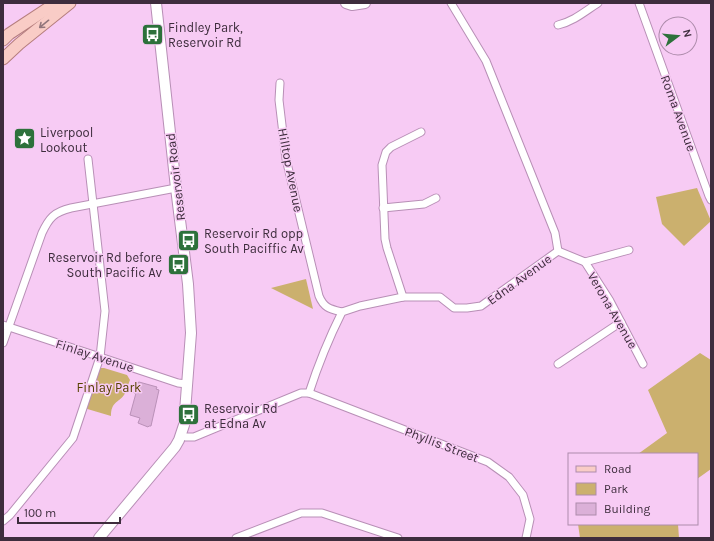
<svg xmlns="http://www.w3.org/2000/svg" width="714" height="541" font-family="Karla,sans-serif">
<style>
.green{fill:#cbb06e}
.building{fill:#dbb0d8;stroke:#ba91b8}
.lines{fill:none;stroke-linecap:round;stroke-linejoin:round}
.street-casing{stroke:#b88fb6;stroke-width:9}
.secondary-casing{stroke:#b88fb6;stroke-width:12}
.primary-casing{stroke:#b57e7d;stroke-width:13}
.street{stroke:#fff;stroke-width:7}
.secondary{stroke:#fff;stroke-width:10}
.primary{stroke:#f9ccc6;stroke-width:11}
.oneway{stroke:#92757b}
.labels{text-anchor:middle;stroke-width:3;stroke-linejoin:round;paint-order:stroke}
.poi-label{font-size:13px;fill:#3e2d3d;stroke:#f7cbf4;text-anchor:start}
.street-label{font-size:13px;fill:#3e2d3d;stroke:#f7cbf4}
.park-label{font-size:13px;fill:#574200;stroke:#f7cbf4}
</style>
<rect width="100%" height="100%" fill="#f7cbf4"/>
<!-- green -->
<g class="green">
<path d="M697 188 711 221 684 246 662 224 656 197Z"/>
<path d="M306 279 313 309 271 288Z"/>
<path d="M700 353 711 360V469L697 479V454H638L667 433 648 390Z"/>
<path d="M100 368H104L127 375 130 380C128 384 127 391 124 395 118 403 111 402 111 416L84 408 98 370Z"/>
<path d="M578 524H678L679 538H580Z"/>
</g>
<!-- building -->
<path class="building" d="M139 382 157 387 156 389 159 390 151 426H149L148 427 138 423 140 418 130 415 136 393H134L137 383Z"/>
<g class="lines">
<defs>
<g id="street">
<path d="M451 3 486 61 555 233 558 251"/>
<path d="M639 3 709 196 711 200"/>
<path d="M558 25C574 21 584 12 598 3"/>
<path d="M280 83 279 100 286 159 319 296C324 308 330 309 342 312"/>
<path d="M383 208 424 204 436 198"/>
<path d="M558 251 585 262 610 301 643 364"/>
<path d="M585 262 629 250"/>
<path d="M403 297 387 248 385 239 382 165 386 152 391 147 421 132"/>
<path d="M3 325 100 357 178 383 187 384"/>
<path d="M3 343 42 233C49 218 54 212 71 208L176 188"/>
<path d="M558 364 621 322"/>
<path d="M309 393 488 462 509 477 523 495 530 519 526 538"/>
<path d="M181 435 186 437H194L301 393H309C318 365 329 338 342 312L360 306 403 297H440L454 308H467L481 306 558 251"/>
<path d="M3 521 10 515 73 438 100 357 105 311 88 159"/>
<path d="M236 538 301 513H322L398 538"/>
</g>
<g id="secondary">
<path d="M346 3 352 5 365 3"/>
<path d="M99 538 175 447 179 440 184 425 191 333 188 284 176 188 156 3"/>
</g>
<g id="primary">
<path d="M3 40 9 34 56 3"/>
<path d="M3 59 19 44 70 3"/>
</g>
</defs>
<!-- street casing -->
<use href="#street" class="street-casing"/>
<!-- secondary casing -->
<use href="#secondary" class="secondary-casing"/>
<!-- primary casing -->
<use href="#primary" class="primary-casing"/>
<!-- street -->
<use href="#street" class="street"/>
<!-- secondary -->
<use href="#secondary" class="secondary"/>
<!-- primary -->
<use href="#primary" class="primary"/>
</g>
<!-- one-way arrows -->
<defs><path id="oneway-shaft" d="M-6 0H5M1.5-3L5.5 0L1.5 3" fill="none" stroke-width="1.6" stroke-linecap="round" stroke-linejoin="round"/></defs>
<use class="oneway" href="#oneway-shaft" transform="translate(44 24) rotate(141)"/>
<!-- icons -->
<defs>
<symbol id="bus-square" viewBox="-11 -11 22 22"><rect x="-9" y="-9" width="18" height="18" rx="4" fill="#2d713b" stroke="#f7cbf4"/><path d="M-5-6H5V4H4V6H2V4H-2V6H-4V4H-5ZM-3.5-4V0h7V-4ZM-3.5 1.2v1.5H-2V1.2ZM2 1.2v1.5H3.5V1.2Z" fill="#fff"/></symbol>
<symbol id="sight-square" viewBox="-11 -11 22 22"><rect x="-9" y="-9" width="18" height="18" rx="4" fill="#2d713b" stroke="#f7cbf4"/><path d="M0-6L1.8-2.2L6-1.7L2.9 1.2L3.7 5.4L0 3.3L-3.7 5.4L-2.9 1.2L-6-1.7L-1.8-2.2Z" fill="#fff"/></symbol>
</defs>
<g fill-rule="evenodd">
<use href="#bus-square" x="140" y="22" width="25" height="25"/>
<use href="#sight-square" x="12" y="126" width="25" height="25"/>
<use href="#bus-square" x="176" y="228" width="25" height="25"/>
<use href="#bus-square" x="166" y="252" width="25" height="25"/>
<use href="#bus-square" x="176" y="402" width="25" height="25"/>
</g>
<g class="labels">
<!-- poi labels -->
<g class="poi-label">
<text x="168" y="32">Findley Park,<tspan x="168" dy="15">Reservoir Rd</tspan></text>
<text x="40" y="137">Liverpool<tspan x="40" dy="15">Lookout</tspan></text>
<text x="204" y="238">Reservoir Rd opp<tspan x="204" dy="15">South Paciffic Av</tspan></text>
<text x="162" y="262" text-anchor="end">Reservoir Rd before<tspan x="162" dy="15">South Pacific Av</tspan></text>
<text x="204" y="413">Reservoir Rd<tspan x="204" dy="15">at Edna Av</tspan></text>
</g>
<!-- street labels -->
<g class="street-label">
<text transform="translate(679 113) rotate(70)" y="5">Roma Avenue</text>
<text transform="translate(291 170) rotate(79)" y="5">Hilltop Avenue</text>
<text transform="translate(175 177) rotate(-97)" y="5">Reservoir Road</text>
<text transform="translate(519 279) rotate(-36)" y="5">Edna Avenue</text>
<text transform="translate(613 310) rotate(60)" y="5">Verona Avenue</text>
<text transform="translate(95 355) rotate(18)" y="5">Finlay Avenue</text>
<text transform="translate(442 444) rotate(21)" y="5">Phyllis Street</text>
</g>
<!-- park labels -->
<g class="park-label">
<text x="109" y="392">Finlay Park</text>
</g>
</g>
<!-- border -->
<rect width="714" height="541" fill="none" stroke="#3e2d3d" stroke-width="8"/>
<!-- legend -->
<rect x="568" y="453" width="130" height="72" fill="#f7cbf4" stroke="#ad8cab"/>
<rect x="576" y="466" width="20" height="6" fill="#f9ccc6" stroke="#ad8cab"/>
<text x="604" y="473" font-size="12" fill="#3e2d3d">Road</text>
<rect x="576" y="483" width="20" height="12" fill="#cbb06e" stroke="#ad8cab"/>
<text x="604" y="493" font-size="12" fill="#3e2d3d">Park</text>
<rect x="576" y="503" width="20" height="12" fill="#dbb0d8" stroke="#ad8cab"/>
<text x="604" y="513" font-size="12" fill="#3e2d3d">Building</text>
<!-- north arrow -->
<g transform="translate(678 36) rotate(74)"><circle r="19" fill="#f7cbf4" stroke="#ad8cab"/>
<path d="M0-3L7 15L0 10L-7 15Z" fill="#2d713b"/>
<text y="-6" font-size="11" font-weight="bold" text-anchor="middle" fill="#3e2d3d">N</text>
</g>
<!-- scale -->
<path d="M18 517v6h102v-6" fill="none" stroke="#3e2d3d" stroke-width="2"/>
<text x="24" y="517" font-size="12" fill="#3e2d3d" stroke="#f7cbf4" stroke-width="3" paint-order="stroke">100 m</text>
</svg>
